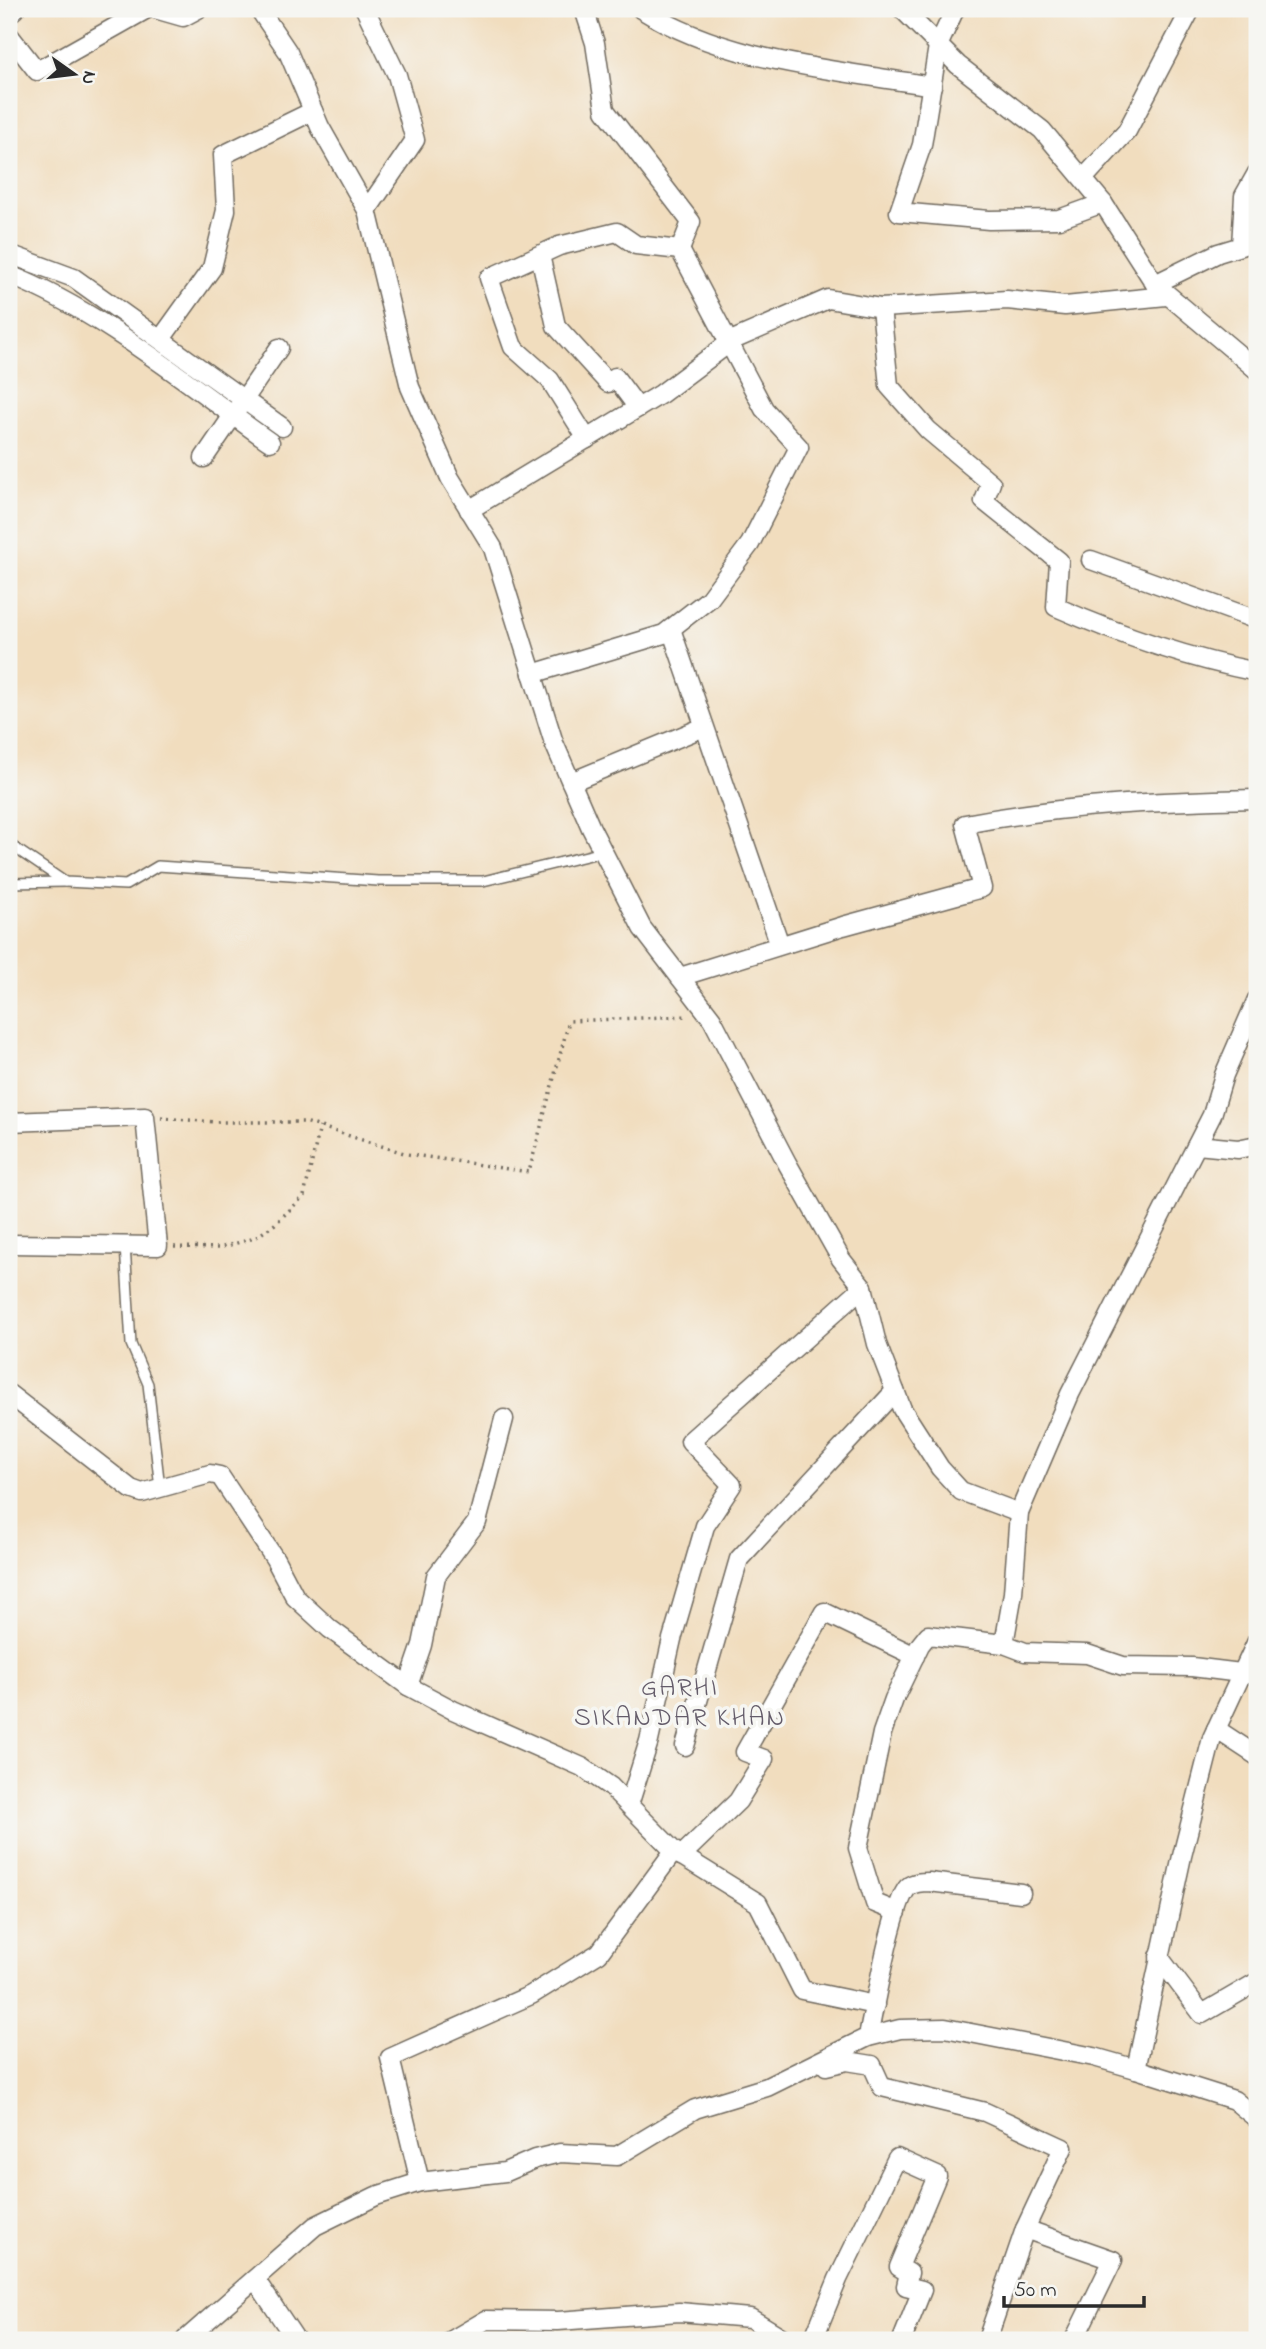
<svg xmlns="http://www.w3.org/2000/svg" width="1266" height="2349" font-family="'Indie Flower',sans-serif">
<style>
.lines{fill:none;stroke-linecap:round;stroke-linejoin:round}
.lane-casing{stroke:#70695e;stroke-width:12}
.street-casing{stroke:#70695e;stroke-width:21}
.path{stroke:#70695e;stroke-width:3.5;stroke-dasharray:2 5;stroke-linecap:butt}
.lane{stroke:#fff;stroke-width:9}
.street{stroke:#fff;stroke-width:18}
.labels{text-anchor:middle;stroke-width:7;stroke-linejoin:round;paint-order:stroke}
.neighbourhood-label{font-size:26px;letter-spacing:2px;fill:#645c6a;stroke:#f6f6f2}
</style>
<rect width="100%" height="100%" fill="#f6f6f2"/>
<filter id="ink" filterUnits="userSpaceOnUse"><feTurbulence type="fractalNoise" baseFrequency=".0143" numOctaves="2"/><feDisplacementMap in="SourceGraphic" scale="14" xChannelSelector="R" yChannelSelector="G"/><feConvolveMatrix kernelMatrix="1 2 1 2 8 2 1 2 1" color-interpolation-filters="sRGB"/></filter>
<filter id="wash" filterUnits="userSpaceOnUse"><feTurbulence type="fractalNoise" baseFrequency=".00686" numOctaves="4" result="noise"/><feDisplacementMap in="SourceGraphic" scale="28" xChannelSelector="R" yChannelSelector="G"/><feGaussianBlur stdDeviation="1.57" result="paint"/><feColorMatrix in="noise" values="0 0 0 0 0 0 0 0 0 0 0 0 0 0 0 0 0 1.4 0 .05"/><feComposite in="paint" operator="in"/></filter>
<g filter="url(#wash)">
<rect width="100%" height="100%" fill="#f1ddbe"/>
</g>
<g filter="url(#ink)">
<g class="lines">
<defs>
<g id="lane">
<path d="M9 844 65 882 126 885 158 866 378 881H483L603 852"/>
<path d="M9 883 65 882"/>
<path d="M125 1245 131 1344 148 1384 160 1488"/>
</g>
<g id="street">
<path d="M155 9 183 17 198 9"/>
<path d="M259 9 288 52 320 127 367 210 410 387 450 478 493 548 554 743 591 828 642 928 712 1019 787 1163 841 1259 863 1287 877 1344 902 1409 940 1468 961 1491 1019 1513"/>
<path d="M365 9 397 75 415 140 367 210"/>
<path d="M584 9 595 43 605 110 691 222 680 250"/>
<path d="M641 9C728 63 833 69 932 86"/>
<path d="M902 9 958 65 1042 130 1103 203 1155 284 1257 370"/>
<path d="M955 9 938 46 922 145 899 212 989 220 1059 219 1103 203"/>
<path d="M9 14 15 9"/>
<path d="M9 35 37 71 147 9"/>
<path d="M1084 178 1127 131 1191 9"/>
<path d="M9 254 74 278 282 427"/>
<path d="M540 255 556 326 608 383 615 377 638 408"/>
<path d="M9 275C101 311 189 385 270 442"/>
<path d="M1155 284 1218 253 1241 246 1244 196 1257 173"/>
<path d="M881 308 889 386 928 430 991 483 984 501 1059 561 1056 607C1122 636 1187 658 1257 672"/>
<path d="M161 339 212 268 226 210 223 155 313 111"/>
<path d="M204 458 279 348"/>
<path d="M469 510 661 394 733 340 828 299 881 308 1007 300 1065 306 1166 296"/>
<path d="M1091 560 1257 620"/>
<path d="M671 629 780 945"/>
<path d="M532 674 664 634 709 599 750 544 799 447 764 409 680 250 636 245 617 232 559 246 489 278 513 347 550 380 587 439"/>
<path d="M571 782 704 727"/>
<path d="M680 977 843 926 982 888 965 824C1063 805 1158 801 1257 799"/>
<path d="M1257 999 1224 1075 1212 1115 1070 1394 1019 1513 1013 1593 1004 1644 1025 1652 1087 1654 1123 1666 1192 1667 1257 1675"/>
<path d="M9 1122 145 1117 158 1246 9 1244"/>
<path d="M1197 1145 1238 1149 1257 1145"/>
<path d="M9 1394 131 1489 142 1493 210 1474 220 1476 275 1559 295 1597 330 1629 408 1686 453 1710 582 1767 611 1787 674 1851 599 1953 531 1995 390 2058 420 2182"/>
<path d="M408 1686 422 1645 436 1576 477 1522 504 1419"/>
<path d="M1216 1729 1257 1756"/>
<path d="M685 1746 739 1559 895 1391"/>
<path d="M629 1805 649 1741 672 1639 705 1526 732 1485 690 1441 863 1287"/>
<path d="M674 1851 758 1903 802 1990 875 2005"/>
<path d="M681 1856 738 1801 764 1759 745 1752 824 1612 915 1656"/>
<path d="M897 1912 875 1903 858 1848 882 1733 894 1699 920 1645 928 1635 1004 1644"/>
<path d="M1159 1957 1202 2014 1257 1982"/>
<path d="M868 2037C874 2009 892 1904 908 1887 914 1882 921 1882 929 1882L1021 1893"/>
<path d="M826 2066 847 2061 872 2065 882 2087 985 2112 1063 2148 1025 2229 987 2340"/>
<path d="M1136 2069 1234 2100 1257 2119"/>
<path d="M1025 2229 1113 2260 1074 2340"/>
<path d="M255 2279 296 2340"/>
<path d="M185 2340 315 2226 376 2196 420 2182 505 2172 535 2159 560 2153 617 2156 695 2109 767 2087 868 2037 900 2029 945 2028 1094 2057 1136 2069 1182 1856 1212 1738 1257 1641"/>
<path d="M452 2340 486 2320 558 2321 679 2312 750 2318 786 2340"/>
<path d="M813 2340 838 2279 897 2158 937 2176 899 2267 909 2273 906 2286 922 2290 902 2340"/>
</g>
</defs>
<!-- lane casing -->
<use href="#lane" class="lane-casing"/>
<!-- street casing -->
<use href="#street" class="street-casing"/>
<!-- path -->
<g class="path">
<path d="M161 1118 216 1122H305L407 1154 529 1172 569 1021 688 1016"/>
<path d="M174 1247 219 1248 255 1238 275 1224 304 1196 320 1127"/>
</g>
<!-- lane -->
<use href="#lane" class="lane"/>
<!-- street -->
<use href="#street" class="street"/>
</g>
</g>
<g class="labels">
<!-- neighbourhood labels -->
<g class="neighbourhood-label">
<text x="680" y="1695">GARHI<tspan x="680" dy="30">SIKANDAR KHAN</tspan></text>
</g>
</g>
<!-- margin -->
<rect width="1266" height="2349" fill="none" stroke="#f6f6f2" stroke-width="35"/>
<!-- north arrow -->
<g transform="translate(74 74) rotate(104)" stroke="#f6f6f2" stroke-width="5" paint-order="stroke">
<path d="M0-5L12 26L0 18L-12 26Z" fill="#2b2b2b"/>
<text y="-10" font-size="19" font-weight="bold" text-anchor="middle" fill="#2b2b2b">N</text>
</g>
<!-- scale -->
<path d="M1004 2296v10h140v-10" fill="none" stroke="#2b2b2b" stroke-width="3.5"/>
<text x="1014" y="2296" font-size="21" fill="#2b2b2b" stroke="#f6f6f2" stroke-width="5" paint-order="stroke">50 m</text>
</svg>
